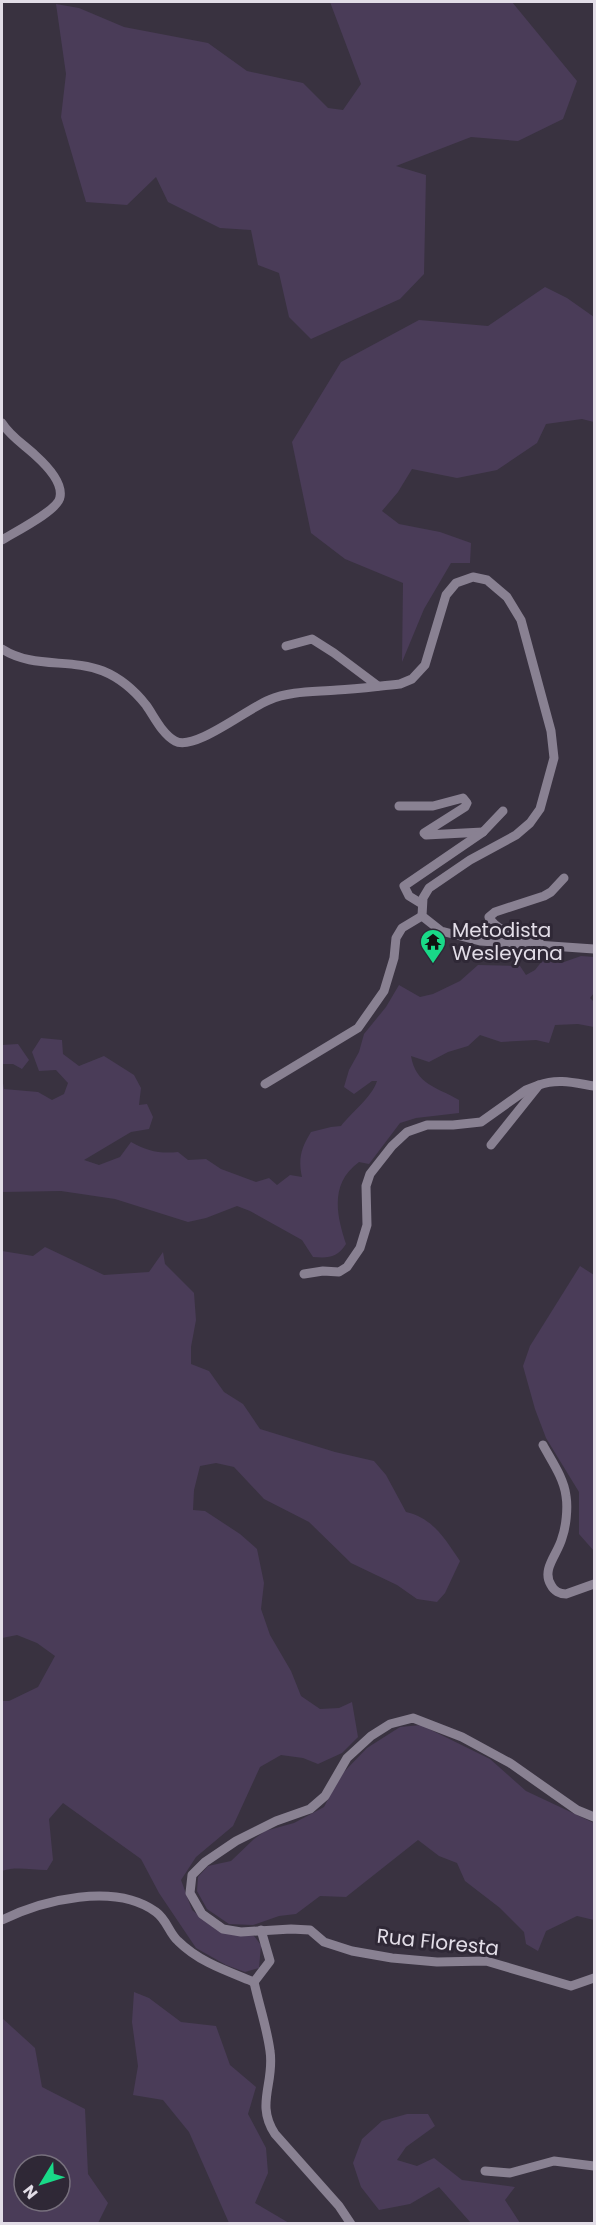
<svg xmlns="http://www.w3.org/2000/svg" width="596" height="2225" font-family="Poppins,sans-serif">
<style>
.green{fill:#4a3c58;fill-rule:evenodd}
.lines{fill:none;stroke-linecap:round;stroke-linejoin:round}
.minor{stroke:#898192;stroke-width:9}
.labels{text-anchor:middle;stroke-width:6;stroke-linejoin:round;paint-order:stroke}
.poi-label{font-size:20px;fill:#e2dde7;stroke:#2f2836;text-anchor:start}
.street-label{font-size:20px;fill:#e2dde7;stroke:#2f2836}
</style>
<rect width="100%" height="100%" fill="#393240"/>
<!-- green -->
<g class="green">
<path d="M330 2H512L577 81 563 119 518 141 471 137 396 166 426 175 424 274 400 299 311 339 289 317 279 273 258 265 251 230 220 228 168 202 156 177 127 205 86 202 61 117 66 74 56 4 79 8 124 27 208 43 247 71 303 83 328 108 343 110 361 84Z"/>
<path d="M545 287 567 298 594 317V422L582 419 546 424 537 443 497 470 457 478 412 469 398 492 382 511 399 524 440 532 471 543 470 563H451L424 609 402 662 403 583 345 559 311 533 292 442 341 362 419 320 488 326Z"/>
<path d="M581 956 594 957V993L590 998 594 1002V1027L578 1024 555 1025 549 1043 536 1040 501 1042 480 1035 468 1046 448 1052 429 1062 411 1056C416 1085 437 1087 459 1100V1113L416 1118 400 1123 369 1164 359 1162C330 1183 336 1214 346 1244 337 1258 329 1258 313 1257L302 1240 250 1211 237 1206 206 1218 188 1222 115 1199 61 1191 2 1192V1077L4 1089 38 1092 52 1100 64 1094 68 1083 56 1070 39 1071 32 1052 41 1038 62 1040 63 1054 79 1066 104 1056 134 1075 141 1088 139 1105 147 1104 153 1117 149 1129 131 1132 84 1160 99 1165 120 1157 131 1142C147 1151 160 1154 178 1152L188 1160 206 1159 221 1169 256 1182 269 1178 277 1185 290 1175 302 1177C298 1159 301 1148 311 1132L331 1127 341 1126C352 1112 372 1097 377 1081H372L354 1094 344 1087 349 1070 359 1052 364 1034 386 1007 399 985 420 997 433 994 460 981 478 965 520 966 526 975 535 970 543 960 564 962Z"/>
<path d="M18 1044 29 1060 22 1069 13 1064H2V1045Z"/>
<path d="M45 1247 104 1275 149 1272 163 1252 165 1264 194 1293 196 1320 191 1347V1364L209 1371 224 1392 243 1404 260 1429 335 1452 374 1461 386 1475 406 1512C433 1518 445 1539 460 1561L445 1593 437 1602 417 1599 397 1585 351 1563 309 1522 264 1499 234 1467 216 1463 200 1466 194 1490 193 1510 205 1511 240 1534 257 1549 264 1583 261 1609 270 1635 291 1671 301 1696 320 1709 339 1708 352 1702 358 1737 342 1753 318 1764 303 1758 281 1755 260 1767 233 1826 196 1857 181 1880 192 1910 220 1932 254 1936 261 1945 259 1968 245 1972 226 1965 196 1948 159 1893 141 1859 63 1803 49 1819 53 1860 47 1870C31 1870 16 1866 2 1871V1701H9L38 1687 55 1656 37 1643 17 1635 2 1638V1251L33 1256Z"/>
<path d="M580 1266 594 1275V1551L579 1534V1492L546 1438 535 1409 523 1366 530 1346Z"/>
<path d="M421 1725 490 1759 526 1791 594 1823V1920L577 1916 546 1931 538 1951 526 1944 524 1932 500 1908 465 1881 457 1863 439 1856 418 1840 346 1897 320 1896 296 1914 279 1916 253 1925 229 1924 207 1909 197 1891 198 1877 208 1866 231 1861 254 1839 265 1831 294 1823 324 1807 340 1776 367 1748 400 1727Z"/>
<path d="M134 1992 149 1998 181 2022 216 2026 230 2065 256 2087 248 2114 266 2148 268 2173 255 2203 289 2223H229L189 2132 163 2100 133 2095 138 2066 132 2022Z"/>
<path d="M2 2018 35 2048 42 2087 85 2109 88 2174 108 2203 98 2223H2ZM24 2165H60V2201H24Z"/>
<path d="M407 2114H428L435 2126 406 2147 397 2160 417 2166 434 2158 462 2180 515 2187 505 2200 520 2223H471L439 2187 410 2204 379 2210 361 2187 353 2163 362 2139 382 2121Z"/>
</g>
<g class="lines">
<!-- minor -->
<g class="minor">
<path d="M2 423C10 436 23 444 35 455 45 464 63 482 60 497 59 510 13 533 2 540"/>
<path d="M286 646 312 639 334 653 378 686"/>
<path d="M2 649C33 669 70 658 103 671 120 678 135 691 146 705 154 716 162 734 175 741 194 752 248 708 269 700 290 691 314 692 337 690 358 689 379 686 400 684L412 679 425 665 446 595 456 583 473 577 487 580 507 597 521 620 551 731 554 758 540 809 530 823 516 835 470 860 429 888 423 898 422 916 441 931 480 941 594 949"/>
<path d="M399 806H433L463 798 467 803 465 807 424 833 426 835 483 832"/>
<path d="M422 904 409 896 404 886 483 832 503 811"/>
<path d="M539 941C523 935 497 934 489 917L495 912 544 896 551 892 564 878"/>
<path d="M265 1084 358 1028 384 991 394 958 396 938 402 928 422 916"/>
<path d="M491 1145 539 1085C558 1078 575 1083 594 1086"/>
<path d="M304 1274 323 1271 339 1272 347 1267 360 1248 367 1225 366 1186 370 1174 392 1146 407 1132 427 1125H453L481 1122 526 1090 539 1085"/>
<path d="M543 1445C551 1460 564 1478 566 1496 568 1508 566 1527 562 1538 558 1554 541 1569 551 1585 554 1591 560 1594 566 1594L594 1584"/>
<path d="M594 1817 577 1810 510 1763 462 1737 413 1718 390 1724 371 1736 347 1758 325 1796 310 1809 276 1821 236 1841 205 1862 192 1875 190 1893 202 1914 223 1929 241 1932 291 1929 310 1930 324 1942 352 1951 392 1958 437 1962 486 1961 571 1986 594 1978"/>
<path d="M2 1920C43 1900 115 1882 156 1912 167 1920 169 1933 178 1941 199 1962 227 1971 254 1982"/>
<path d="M254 1982C259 2005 267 2028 270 2051 275 2083 255 2104 275 2134L339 2206 351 2224"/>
<path d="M254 1982 270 1961 261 1930"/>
<path d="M485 2171 510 2173 554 2161 594 2166"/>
</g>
</g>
<!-- icons -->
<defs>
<symbol id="temple-pin" viewBox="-11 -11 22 30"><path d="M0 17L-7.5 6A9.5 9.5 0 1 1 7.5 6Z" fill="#19d988" stroke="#2f2836"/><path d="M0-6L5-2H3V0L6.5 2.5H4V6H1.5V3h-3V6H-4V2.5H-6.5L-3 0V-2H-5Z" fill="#111"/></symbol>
</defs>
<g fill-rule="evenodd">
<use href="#temple-pin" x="418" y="927" width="30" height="40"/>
</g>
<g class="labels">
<!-- poi labels -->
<g class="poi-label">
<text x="452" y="937">Metodista<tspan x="452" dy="23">Wesleyana</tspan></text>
</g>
<!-- street labels -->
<g class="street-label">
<text transform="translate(438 1942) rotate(6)" y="7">Rua Floresta</text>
</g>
</g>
<!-- border -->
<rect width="596" height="2225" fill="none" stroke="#e2dde7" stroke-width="6"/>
<!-- north arrow -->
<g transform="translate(42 2183) rotate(232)"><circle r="28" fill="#2f2836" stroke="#77707d" stroke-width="1.5"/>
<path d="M0-4.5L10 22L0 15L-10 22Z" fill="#19d988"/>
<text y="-9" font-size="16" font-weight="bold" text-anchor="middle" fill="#e2dde7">N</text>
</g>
</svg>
